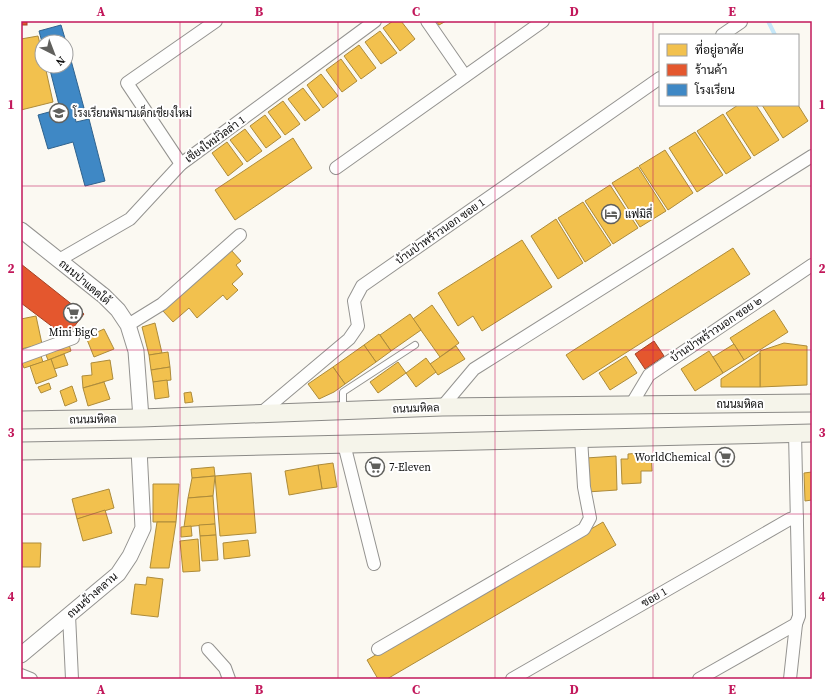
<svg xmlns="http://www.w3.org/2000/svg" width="833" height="700" font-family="'Source Serif 4',Sarabun,serif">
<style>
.homes{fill:#f2c14e;stroke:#ad8b3a}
.shops{fill:#e4572e;stroke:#a44124}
.schools{fill:#3f88c5;stroke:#30638e}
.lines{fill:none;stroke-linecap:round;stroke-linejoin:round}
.stream{stroke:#c5e7f8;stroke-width:4}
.service-casing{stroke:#949390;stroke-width:8}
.minor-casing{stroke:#949390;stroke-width:14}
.tertiary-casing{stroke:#949390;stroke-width:17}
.secondary-casing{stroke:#8b8a87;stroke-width:19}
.service{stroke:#fefefd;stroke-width:6}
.minor{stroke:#fefefd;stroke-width:12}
.tertiary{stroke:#fefefd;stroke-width:15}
.secondary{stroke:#f5f4ea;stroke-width:17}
.grid{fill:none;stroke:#c2185b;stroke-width:1;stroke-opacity:0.55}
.labels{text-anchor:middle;stroke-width:4;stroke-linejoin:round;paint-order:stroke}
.poi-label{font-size:11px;fill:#0d0d0d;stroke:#fff;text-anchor:start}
.street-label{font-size:11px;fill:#0d0d0d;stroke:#fff}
.neatline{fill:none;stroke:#c2185b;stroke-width:1.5}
.grid-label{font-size:13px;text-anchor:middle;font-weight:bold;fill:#c2185b}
</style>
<rect width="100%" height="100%" fill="#fbf9f2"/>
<!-- homes -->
<g class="homes">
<path d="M393 21H401L415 39 400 51 383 28Z"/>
<path d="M436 21H446L439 25Z"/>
<path d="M380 31 397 53 381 64 365 42Z"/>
<path d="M38 36 42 52V66H45L53 102 21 110V39Z"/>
<path d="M359 45 376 68 361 79 344 56Z"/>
<path d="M341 59 357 81 342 92 326 70Z"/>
<path d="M321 74 338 96 323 108 307 85Z"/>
<path d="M303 88 320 110 305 121 288 99Z"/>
<path d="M283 101 300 124 285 135 268 112Z"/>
<path d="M738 105H756L779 140 754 156 726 113Z"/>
<path d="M762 105H798L808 121 783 138Z"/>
<path d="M723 114 751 158 726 174 697 131Z"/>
<path d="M265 115 281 137 266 148 250 126Z"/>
<path d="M245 129 262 151 247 162 230 140Z"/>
<path d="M695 132 723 175 697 192 669 148Z"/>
<path d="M293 138 312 168 235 220 215 190Z"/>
<path d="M227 142 243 164 228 176 212 153Z"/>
<path d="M665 150 693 193 668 210 639 166Z"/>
<path d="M638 167 666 211 640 227 612 183Z"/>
<path d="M610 185 638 228 613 244 585 201Z"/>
<path d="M583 202 611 245 585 262 558 218Z"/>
<path d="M556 219 583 263 558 279 531 236Z"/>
<path d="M522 240 552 287 482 331 473 316 458 326 438 293Z"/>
<path d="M733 248 750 274 583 380 566 355Z"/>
<path d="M231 250 241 261 236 265 243 274 232 284 238 290 227 300 223 295 197 318 189 308 173 322 163 311Z"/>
<path d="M432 305 459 343 440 357 413 319Z"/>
<path d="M774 310 788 332 744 360 730 338Z"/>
<path d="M410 314 421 330 391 351 380 335Z"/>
<path d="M36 316 42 344 21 349V319Z"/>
<path d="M155 323 162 353 149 355 142 327Z"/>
<path d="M104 329 114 349 94 357 86 337Z"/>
<path d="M379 334 391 351 376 362 364 345Z"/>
<path d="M68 341 71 351 48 360 44 350Z"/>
<path d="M784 343 807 346V385L760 387V351Z"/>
<path d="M734 344 744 360 723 373 713 357Z"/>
<path d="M364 345 376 362 345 384 333 367Z"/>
<path d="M456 346 465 359 438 375 430 364Z"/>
<path d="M709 351 723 373 695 391 681 369Z"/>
<path d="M168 352 170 367 151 370 149 355Z"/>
<path d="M40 353 43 362 24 368 21 361Z"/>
<path d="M760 353V387H721V379Z"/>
<path d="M64 354 68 365 54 369 51 359Z"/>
<path d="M626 356 637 373 610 390 599 373Z"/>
<path d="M426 358 436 372 416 387 406 373Z"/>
<path d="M51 359 57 376 36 384 30 366Z"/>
<path d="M110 360 113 379 83 388 82 376 92 375 91 363Z"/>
<path d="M398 362 406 373 378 393 370 382Z"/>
<path d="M170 367 171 380 153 382 151 370Z"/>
<path d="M333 367 345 384 334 392 319 399 308 384Z"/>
<path d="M167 380 169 397 155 399 153 382Z"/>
<path d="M104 382 110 399 88 406 83 388Z"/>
<path d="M49 383 51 389 41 393 38 387Z"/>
<path d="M72 386 77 401 65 406 60 391Z"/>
<path d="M191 392 193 402 185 403 184 393Z"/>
<path d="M640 453V457H651L652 471H641V483L622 484 621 459H628V454Z"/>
<path d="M616 456 617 490 587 492 586 458Z"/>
<path d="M333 463 337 487 322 489 318 465Z"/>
<path d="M318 465 322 489 289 495 285 471Z"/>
<path d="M214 467 215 476 192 478 191 469Z"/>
<path d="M812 472V500L805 501 804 473Z"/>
<path d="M251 473 256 533 220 536 215 476Z"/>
<path d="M215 476 213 496 188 498 192 478Z"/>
<path d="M153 484H179L176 522H153Z"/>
<path d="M109 489 114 508 77 519 72 499Z"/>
<path d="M213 496 215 524 184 527 188 498Z"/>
<path d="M105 510 112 533 83 541 77 519Z"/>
<path d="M157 522H176L169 568H150Z"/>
<path d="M603 522 616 545 387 679H378L367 660Z"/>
<path d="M215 524 216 535 200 536 199 525Z"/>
<path d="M191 526 192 536 181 537V527Z"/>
<path d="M216 535 218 560 202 561 200 536Z"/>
<path d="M198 539 200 571 183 572 180 541Z"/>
<path d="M248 540 250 556 224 559 223 543Z"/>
<path d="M21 543H41L40 567H21Z"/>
<path d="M147 577 163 579 158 617 131 614 135 584 146 585Z"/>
</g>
<!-- shops -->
<g class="shops">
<rect x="21" y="21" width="6" height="4"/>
<path d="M21 264 84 314 66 337 21 303Z"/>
<path d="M654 341 664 356 645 369 635 354Z"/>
</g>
<!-- schools -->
<g class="schools">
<path d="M61 25 66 42H42L39 31Z"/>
<path d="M66 42 84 108 74 111 76 122 89 119 105 181 85 186 73 142 48 149 38 115 60 109 49 66H66Z"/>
</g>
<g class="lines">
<!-- stream -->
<path class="stream" d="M768 21 775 35"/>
<defs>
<path id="service" d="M343 410V392L415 345"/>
<g id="minor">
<path d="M427 21 465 76"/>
<path d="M722 35 741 22"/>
<path d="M181 164 127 83 216 21"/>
<path d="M336 168 543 21"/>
<path d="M59 260 130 219 181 164 375 21"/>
<path d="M128 325 162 304 240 235"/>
<path d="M21 357 73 338"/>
<path d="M631 405 649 375 812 265"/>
<path d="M442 407 474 369 812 156"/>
<path d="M261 413 349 339 358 326 354 301 362 286 660 78"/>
<path d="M344 444 374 564"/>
<path d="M69 615 72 679"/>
<path d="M208 649 225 668 229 679"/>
<path d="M378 649 584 529 590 518 584 487 581 438"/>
<path d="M21 675 31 679"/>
<path d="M512 679 790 519 797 517"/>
<path d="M699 679 796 624"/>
<path d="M790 679 796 624 799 616 795 433"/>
</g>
<g id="tertiary">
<path d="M21 230 104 296 118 310 128 325 136 351 141 418"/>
<path d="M21 655 118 574 130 556 143 528 139 449"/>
</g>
<g id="secondary">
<path d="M21 420 141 418 442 407 812 403"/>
<path d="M21 451 139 449 812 433"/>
</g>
</defs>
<!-- service casing -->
<use href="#service" class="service-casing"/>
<!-- minor casing -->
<use href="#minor" class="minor-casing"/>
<!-- tertiary casing -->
<use href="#tertiary" class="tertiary-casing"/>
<!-- secondary casing -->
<use href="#secondary" class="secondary-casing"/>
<!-- service -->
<use href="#service" class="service"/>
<!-- minor -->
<use href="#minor" class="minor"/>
<!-- tertiary -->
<use href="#tertiary" class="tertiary"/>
<!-- secondary -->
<use href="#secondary" class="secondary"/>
</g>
<!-- grid -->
<path class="grid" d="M180 21V679M338 21V679M495 21V679M653 21V679M21 186H812M21 350H812M21 514H812"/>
<!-- icons -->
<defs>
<symbol id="school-ring" viewBox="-11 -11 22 22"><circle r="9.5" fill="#fff" stroke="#60605d" stroke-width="1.5"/><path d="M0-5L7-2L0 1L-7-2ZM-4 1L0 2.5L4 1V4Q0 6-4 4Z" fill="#60605d"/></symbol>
<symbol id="hotel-ring" viewBox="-11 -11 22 22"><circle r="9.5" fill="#fff" stroke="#60605d" stroke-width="1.5"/><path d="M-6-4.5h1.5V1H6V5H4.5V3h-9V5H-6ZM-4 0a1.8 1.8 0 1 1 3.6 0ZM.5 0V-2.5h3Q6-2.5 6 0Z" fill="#60605d"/></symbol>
<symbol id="supermarket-ring" viewBox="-11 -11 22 22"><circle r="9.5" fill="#fff" stroke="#60605d" stroke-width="1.5"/><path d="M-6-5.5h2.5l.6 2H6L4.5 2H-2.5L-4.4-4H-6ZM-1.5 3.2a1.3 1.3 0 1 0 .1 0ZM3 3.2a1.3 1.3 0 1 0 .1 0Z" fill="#60605d"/></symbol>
</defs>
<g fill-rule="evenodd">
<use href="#school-ring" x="48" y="102" width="22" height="22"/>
<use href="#hotel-ring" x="600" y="203" width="22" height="22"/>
<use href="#supermarket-ring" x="62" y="302" width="22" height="22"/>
<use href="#supermarket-ring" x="714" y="446" width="22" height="22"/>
<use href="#supermarket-ring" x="364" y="456" width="22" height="22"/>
</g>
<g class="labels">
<!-- poi labels -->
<g class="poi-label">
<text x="73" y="117">โรงเรียนพิมานเด็กเชียงใหม่</text>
<text x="625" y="218">แฟมิลี่</text>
<text x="73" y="336" text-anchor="middle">Mini BigC</text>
<text x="711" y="461" text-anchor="end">WorldChemical</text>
<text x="389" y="471">7-Eleven</text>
</g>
<!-- street labels -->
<g class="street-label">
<text transform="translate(215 139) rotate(-36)" y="4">เชียงใหม่วิลล่า 1</text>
<text transform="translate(440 231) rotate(-35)" y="4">บ้านป่าพร้าวนอก ซอย 1</text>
<text transform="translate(85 282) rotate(40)" y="4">ถนนป่าแดดใต้</text>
<text transform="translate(716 329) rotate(-34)" y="4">บ้านป่าพร้าวนอก ซอย ๒</text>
<text x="740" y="408">ถนนมหิดล</text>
<text transform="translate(416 408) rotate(-2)" y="4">ถนนมหิดล</text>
<text transform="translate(93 419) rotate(-1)" y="4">ถนนมหิดล</text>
<text transform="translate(92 595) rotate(-41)" y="4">ถนนช้างคลาน</text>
<text transform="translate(654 597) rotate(-30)" y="4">ซอย 1</text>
</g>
</g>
<!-- border -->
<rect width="833" height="700" fill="none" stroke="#ffffff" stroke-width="44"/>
<!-- legend -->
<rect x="659" y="34" width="140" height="72" fill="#ffffff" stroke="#9e9e9e"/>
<rect x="667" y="44" width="20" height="12" fill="#f2c14e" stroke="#9e9e9e"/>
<text x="695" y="54" font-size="12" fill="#0d0d0d">ที่อยู่อาศัย</text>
<rect x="667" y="64" width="20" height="12" fill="#e4572e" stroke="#9e9e9e"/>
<text x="695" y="74" font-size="12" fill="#0d0d0d">ร้านค้า</text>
<rect x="667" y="84" width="20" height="12" fill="#3f88c5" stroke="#9e9e9e"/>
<text x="695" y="94" font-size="12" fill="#0d0d0d">โรงเรียน</text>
<!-- north arrow -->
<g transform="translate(54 54) rotate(138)"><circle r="19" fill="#ffffff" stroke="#9e9e9e"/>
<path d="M0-3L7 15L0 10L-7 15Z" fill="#60605d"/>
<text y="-6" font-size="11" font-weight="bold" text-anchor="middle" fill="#0d0d0d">N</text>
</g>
<rect x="22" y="22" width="789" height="656" class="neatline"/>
<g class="grid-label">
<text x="101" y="16">A</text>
<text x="259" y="16">B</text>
<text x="416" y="16">C</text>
<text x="574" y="16">D</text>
<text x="732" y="16">E</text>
<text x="11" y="109">1</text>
<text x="822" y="109">1</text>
<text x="11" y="273">2</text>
<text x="822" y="273">2</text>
<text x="11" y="437">3</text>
<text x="822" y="437">3</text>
<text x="11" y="601">4</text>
<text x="822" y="601">4</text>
<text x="101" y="694">A</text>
<text x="259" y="694">B</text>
<text x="416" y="694">C</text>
<text x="574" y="694">D</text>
<text x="732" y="694">E</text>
</g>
</svg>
